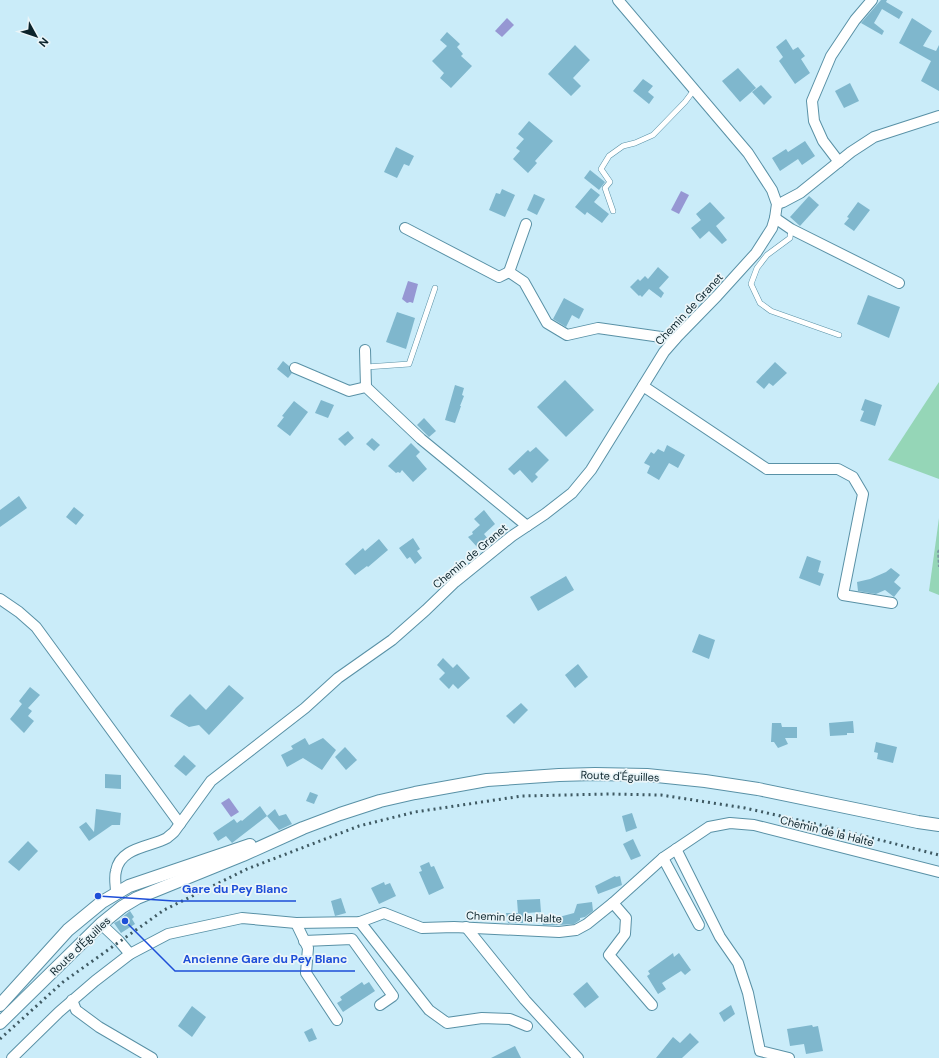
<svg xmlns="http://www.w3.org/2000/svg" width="939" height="1058" font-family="'DM Sans',sans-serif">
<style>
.green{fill:#95d6b7}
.water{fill:#9697d3}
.building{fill:#7fb7cd}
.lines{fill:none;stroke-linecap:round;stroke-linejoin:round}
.service-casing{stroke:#5991a6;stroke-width:6}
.minor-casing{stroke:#5991a6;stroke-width:12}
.tertiary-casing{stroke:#5991a6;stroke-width:14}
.path{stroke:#7b99a3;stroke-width:2;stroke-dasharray:3 2;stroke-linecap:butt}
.service{stroke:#fff;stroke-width:5}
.minor{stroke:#fff;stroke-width:10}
.tertiary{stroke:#fff;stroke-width:12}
.rail{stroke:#3f5a63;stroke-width:3;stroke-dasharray:2 4;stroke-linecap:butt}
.labels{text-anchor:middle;stroke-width:3.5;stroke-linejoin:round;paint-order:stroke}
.street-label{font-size:11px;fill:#0b232b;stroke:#eaf5f9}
.leader{fill:none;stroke:#1d4ed8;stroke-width:1.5}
.callout-dot{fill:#1d4ed8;stroke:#eaf5f9;stroke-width:1.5}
.callout-label{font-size:12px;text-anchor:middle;font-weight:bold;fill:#1d4ed8;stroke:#eaf5f9;stroke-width:3.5;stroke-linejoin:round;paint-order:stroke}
</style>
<rect width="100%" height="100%" fill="#caecf9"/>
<!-- green -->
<g class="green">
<path d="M939 382V479L888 460Z"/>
<path d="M939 518V595L929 591Z"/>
</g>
<!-- water -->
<g class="water">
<path d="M507 18 514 25 502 37 495 31Z"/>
<path d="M681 191 689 195 679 214 671 210Z"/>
<path d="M408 281 418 284 413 303 410 302 407 303 402 299Z"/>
<path d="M229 798 239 812 231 817 221 803Z"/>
</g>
<!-- building -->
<g class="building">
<path d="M881 0H887L886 2 903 12 899 19 882 9 874 23 884 31 882 35 861 23Z"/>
<path d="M912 18 932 31 923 46 936 51 939 45V91L921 81 931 61 899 43Z"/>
<path d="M447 32 460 44 457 47 463 54 461 56 472 66 451 88 440 78 444 73 432 61 447 46 440 40Z"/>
<path d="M786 39 793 50 798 47 805 56 801 59 810 73 795 84 779 61 783 57 776 47Z"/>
<path d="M575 45 590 60 573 78 581 86 571 96 548 74Z"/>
<path d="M738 68 756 88 740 102 722 81Z"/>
<path d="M643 79 653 86 648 92 654 97 649 104 633 91Z"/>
<path d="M850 83 859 101 844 108 835 91Z"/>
<path d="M761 85 772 97 764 105 752 92Z"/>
<path d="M529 121 553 141 535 161 537 163 528 173 513 159 520 151 516 148 524 139 518 134Z"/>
<path d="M805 141 815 156 802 165 798 159 780 171 772 158 786 149 788 152Z"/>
<path d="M396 147 414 156 409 166 404 164 397 178 384 172Z"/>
<path d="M590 170 605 182 599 190 584 178Z"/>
<path d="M591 188 600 195 594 202 609 214 602 223 587 212 585 215 575 207Z"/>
<path d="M502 189 515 195 505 217 489 210 496 193 500 194Z"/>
<path d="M534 194 545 199 537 215 527 210Z"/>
<path d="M809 196 819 205 800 226 790 217Z"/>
<path d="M710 202 725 218 716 226 727 240 722 244 709 231 700 239 691 228 701 220 696 214Z"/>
<path d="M858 202 870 210 854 231 844 224 849 218 847 217Z"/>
<path d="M658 267 669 277 659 288 664 293 661 298 649 289 642 297 640 295 639 296 630 287 638 279 640 281 645 276 648 279Z"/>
<path d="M868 295 900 307 889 338 857 324Z"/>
<path d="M564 298 584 309 579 319 572 315 566 327 553 319Z"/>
<path d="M397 312 415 318 406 349 386 342Z"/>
<path d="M283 361 289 366V369L292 373 288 378 277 369Z"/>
<path d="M775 362 787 373 773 386 769 383 764 389 756 382Z"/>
<path d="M565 380 594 410 566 437 537 407Z"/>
<path d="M455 385 464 388 462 395 464 396 460 406H461L455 423 445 420Z"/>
<path d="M865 399 882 405 875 426 860 421 864 411 861 410Z"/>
<path d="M321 400 334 405 328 418 315 413Z"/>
<path d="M294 401 308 412 290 436 277 426 284 417 282 416Z"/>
<path d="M424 418 436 431 429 437 417 425Z"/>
<path d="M348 431 354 438 345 446 338 439Z"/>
<path d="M372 438 380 445 374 451 366 444Z"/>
<path d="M411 443 420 452 416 456 427 469 413 482 402 470 400 473 398 472 396 473 388 466Z"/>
<path d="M667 445 685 455 678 468 669 463 659 480 647 473 650 466 644 463 651 452 654 454 658 449 664 452Z"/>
<path d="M536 447 549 460 535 474 538 477 532 483 520 470 514 475 508 469 528 450 530 452Z"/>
<path d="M19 496 27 508 0 527V510Z"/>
<path d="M74 507 84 515 76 525 66 517Z"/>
<path d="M484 510 495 524 484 534 488 539 478 548 468 537 473 534 472 532 480 525 474 519Z"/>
<path d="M413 538 420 549 417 551 422 558 415 564 410 557 407 559 399 548Z"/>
<path d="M379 539 388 550 368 567 367 566 355 575 345 564 363 548 365 551Z"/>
<path d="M807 556 821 561 818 572 824 574 820 586 799 578Z"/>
<path d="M891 568 900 575 894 582 901 588 894 597 885 590 876 594 858 591 857 582 870 579 886 572Z"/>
<path d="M566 576 574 590 538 611 530 597Z"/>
<path d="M699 634 715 640 709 659 692 652Z"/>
<path d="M443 658 453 668 457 664 470 678 458 689 453 684 449 689 439 679 445 673 437 665Z"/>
<path d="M578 664 588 677 575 688 565 675Z"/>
<path d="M229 685 244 698 209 735 199 725 189 727 170 716 176 708 190 694 206 710Z"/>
<path d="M30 687 40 695 28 708 32 711 28 716 34 721 24 733 10 719 22 704 19 701Z"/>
<path d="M521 703 528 710 514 724 506 716Z"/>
<path d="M853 721 854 733H847V735L830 736 829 723Z"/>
<path d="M772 723H781L782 727H797V738H785L788 744 778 748 774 742H771Z"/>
<path d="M305 738 309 745 323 738 336 750 322 770 303 758 287 767 281 755 293 749 291 746Z"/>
<path d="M876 742 897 747 893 763 877 759 878 753 874 752Z"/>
<path d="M345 747 357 760 346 770 335 757Z"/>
<path d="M184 755 196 766 186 776 174 766Z"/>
<path d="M105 774 121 775V789L105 788Z"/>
<path d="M310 792 318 795 314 804 306 801Z"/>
<path d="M260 806 267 816 275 809 279 816 286 814 292 824 279 830 267 816 232 843 226 836 218 841 213 833 234 819 237 823 241 820 242 821Z"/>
<path d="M96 809 121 813 120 825H112L89 841 79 827 86 822 94 832Z"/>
<path d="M632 813 637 828 626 832 622 816Z"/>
<path d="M633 839 641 856 631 860 623 844Z"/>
<path d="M28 841 38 851 19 871 8 862Z"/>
<path d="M429 862 431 867 434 866 444 888 429 895 419 872 422 871 420 866Z"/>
<path d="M615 876 616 877 620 876 622 885 598 894 595 886Z"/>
<path d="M384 882 385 885 390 883 396 896 379 904 371 888Z"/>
<path d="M341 898 346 913 335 916 331 901Z"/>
<path d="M540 899 541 912 527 913 528 919H523V923H508L506 913H518L517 900Z"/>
<path d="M592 902 593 911 585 917 580 918V920L574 924 559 925H543L542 923 560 920 559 917 574 913 577 904Z"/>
<path d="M130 911 134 917 132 919 135 924 121 933 114 923 122 919 121 918Z"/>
<path d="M673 953 674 957 679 953 691 970 685 975 681 971 662 983 666 989 658 994 647 976 650 974 648 971Z"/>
<path d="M362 982 364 985 369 982 375 991 343 1012 337 1003 342 1000 340 997Z"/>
<path d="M587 982 599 997 585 1008 573 994Z"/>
<path d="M731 1005 735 1014 724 1022 719 1013Z"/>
<path d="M192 1006 206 1017 192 1037 178 1026Z"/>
<path d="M812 1025 813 1027 818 1026 823 1051 806 1054 804 1044 790 1046 787 1029Z"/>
<path d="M312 1028 317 1039 309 1042 304 1032Z"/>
<path d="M690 1033 699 1042 682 1058H656L673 1037 680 1043Z"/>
<path d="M515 1046 521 1058H491Z"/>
</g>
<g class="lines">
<defs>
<g id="service">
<path d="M613 211 605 188 610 182 601 169 609 156 623 146 635 143 653 135 685 102 694 90"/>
<path d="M791 229 790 238 767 255 757 268 751 284 760 303 771 311 839 335"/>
<path d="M366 367 409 364 435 288"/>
</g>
<g id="minor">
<path d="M839 162 823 141 814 121 812 101 831 56 855 20 872 0"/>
<path d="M777 204 783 202 800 193 851 152 874 137 939 116"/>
<path d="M775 218 791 229 899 283"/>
<path d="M526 224 509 272 524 282 547 323 567 335 598 328 675 339"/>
<path d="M405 228 499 277 509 272"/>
<path d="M365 350 366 387"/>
<path d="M295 368 349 391 366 387 421 439 527 526"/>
<path d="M643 386 767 469H838L853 477 863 494 843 595 892 603"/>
<path d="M0 599 19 612 36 627 180 824"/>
<path d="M676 849 720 937 738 963 748 993 760 1051 789 1058"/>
<path d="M663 858 699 925"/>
<path d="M116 893C116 885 114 878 116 871 120 847 151 847 167 838 169 836 172 834 174 832L211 781 305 708 338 678 392 640 426 610 455 582 512 536 545 514 572 493 591 470 664 352 678 336 717 296 756 253 772 228 775 218 777 204 772 190 748 153 618 0"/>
<path d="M613 903 626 918 625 934 609 955 652 1005"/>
<path d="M360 922 429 1010 447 1023 482 1018 510 1019 527 1026"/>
<path d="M296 923 308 948 306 973 337 1020"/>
<path d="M101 924 119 941 130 954"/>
<path d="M466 927 525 1000 578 1058"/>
<path d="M304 941 352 939 393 996 380 1005"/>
<path d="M72 1000 76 1010 99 1027 152 1058"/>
<path d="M12 1058 59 1012 95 981 130 954 168 934 242 918 296 923 360 922 384 913 422 928 454 927 559 932 576 930 587 924 613 903 663 858 709 827 730 823 754 825 939 872"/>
</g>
<g id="tertiary">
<path d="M0 1005 68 930 102 902 129 886 250 845"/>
<path d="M0 1023 101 924 122 907 137 898 243 855 303 828 340 814 380 801 415 793 487 780 559 775 595 774 647 775 705 781 758 789 918 822 939 825"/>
</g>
</defs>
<!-- service casing -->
<use href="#service" class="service-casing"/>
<!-- minor casing -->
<use href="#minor" class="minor-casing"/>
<!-- tertiary casing -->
<use href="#tertiary" class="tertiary-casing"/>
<!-- path -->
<path class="path" d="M939 550 938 552 939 567"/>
<!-- service -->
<use href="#service" class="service"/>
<!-- minor -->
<use href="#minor" class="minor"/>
<!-- tertiary -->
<use href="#tertiary" class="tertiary"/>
<!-- rail -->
<path class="rail" d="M0 1039 63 982 164 910 247 869 359 826 415 812 522 796 609 794 661 795 745 808 825 826 939 855"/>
</g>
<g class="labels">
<!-- street labels -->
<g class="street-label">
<text transform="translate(689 309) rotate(-47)" y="4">Chemin de Granet</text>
<text transform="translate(470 556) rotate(-40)" y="4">Chemin de Granet</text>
<text transform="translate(620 776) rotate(2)" y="4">Route d'Éguilles</text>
<text transform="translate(827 831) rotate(14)" y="4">Chemin de la Halte</text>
<text transform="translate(514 917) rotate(2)" y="4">Chemin de la Halte</text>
<text transform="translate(80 946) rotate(-44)" y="4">Route d'Éguilles</text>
</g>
</g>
<!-- callouts -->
<path class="leader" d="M98 896L174 901H296M125 921L175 971H355"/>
<g class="callout-dot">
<circle cx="98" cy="896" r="4"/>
<circle cx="125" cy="921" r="4"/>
</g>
<g class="callout-label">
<text x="235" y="893">Gare du Pey Blanc</text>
<text x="265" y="963">Ancienne Gare du Pey Blanc</text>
</g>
<!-- north arrow -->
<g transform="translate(36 36) rotate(130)" stroke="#eaf5f9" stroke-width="3" paint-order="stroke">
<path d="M0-3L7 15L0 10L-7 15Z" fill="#0b232b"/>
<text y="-6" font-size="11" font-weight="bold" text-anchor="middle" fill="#0b232b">N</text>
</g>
</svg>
